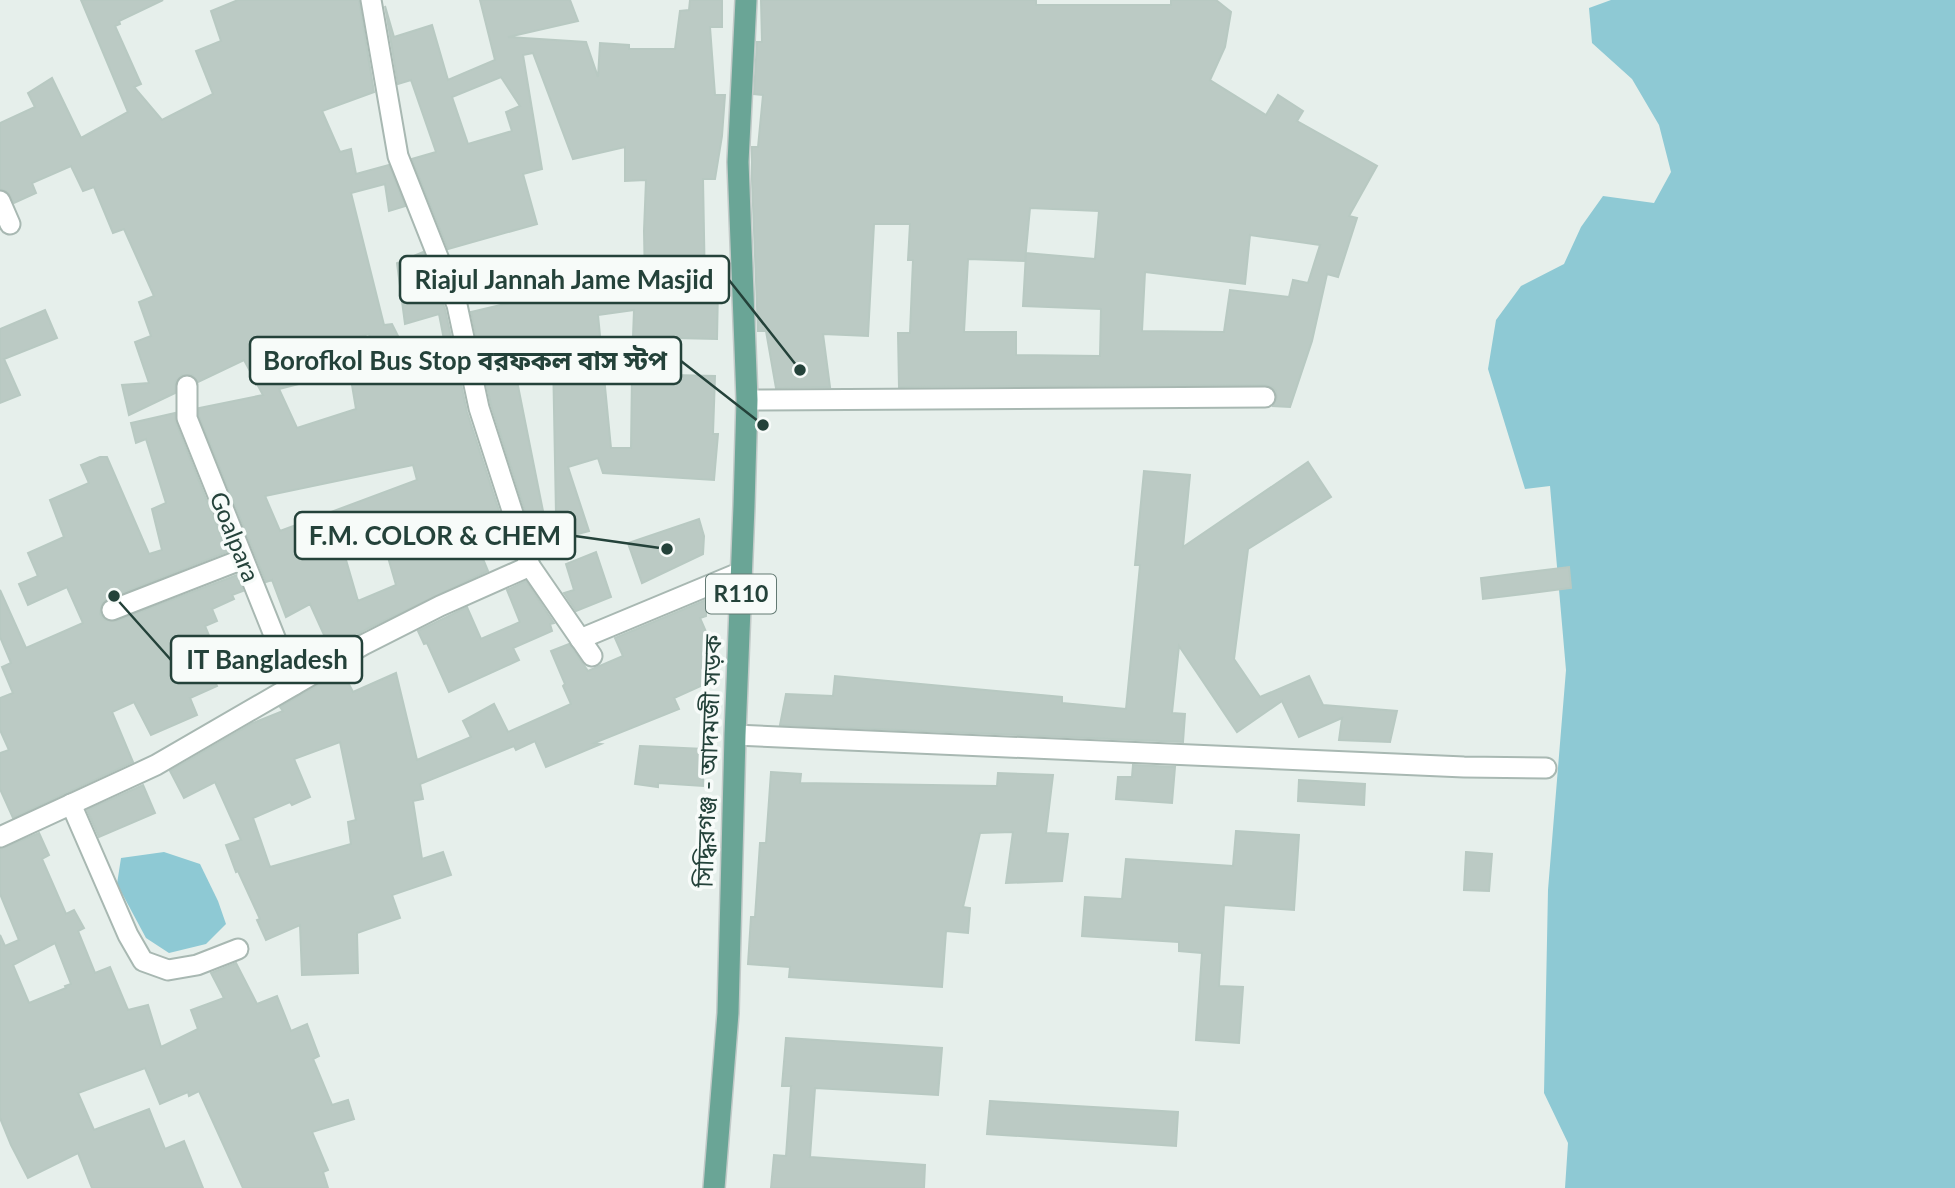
<svg xmlns="http://www.w3.org/2000/svg" width="1955" height="1188" font-family="Lato,'Noto Sans Bengali',sans-serif">
<style>
.water{fill:#8ec9d4}
.building{fill:#bbcac4;stroke:#b8c9c2;stroke-width:2;fill-rule:evenodd}
.lines{fill:none;stroke-linecap:round;stroke-linejoin:round}
.street-casing{stroke:#a8b8b2;stroke-width:23}
.primary-casing{stroke:#c2cac8;stroke-width:24}
.street{stroke:#fff;stroke-width:19}
.primary{stroke:#6aa596;stroke-width:21}
.labels{text-anchor:middle;stroke-width:7;stroke-linejoin:round;paint-order:stroke}
.shield{fill:#f7fbf9;stroke:#637a73;stroke-width:2}
.shield-label{font-size:23px;font-weight:bold;fill:#24423a}
.street-label{font-size:24px;fill:#24423a;stroke:#f7fbf9}
.leader{fill:none;stroke:#24423a;stroke-width:2.5}
.callout-dot{fill:#24423a;stroke:#f7fbf9;stroke-width:2.5}
.callout{fill:#f7fbf9;stroke:#24423a;stroke-width:2.5}
.callout-label{font-size:26px;text-anchor:middle;font-weight:bold;fill:#24423a}
</style>
<rect width="100%" height="100%" fill="#e6efeb"/>
<!-- water -->
<g class="water">
<path d="M1611 0H1955V1188H1565L1568 1143 1544 1093 1548 890 1566 670 1550 486 1525 489 1488 369 1496 320 1521 286 1564 264 1581 227 1603 196 1654 203 1671 172 1659 125 1632 79 1592 43 1589 8Z"/>
<path d="M164 852 200 864 218 901 226 924 206 944 169 953 146 938 117 884 121 858Z"/>
</g>
<!-- building -->
<g class="building">
<path d="M81 0H163L119 21 120 24 115 26 141 84 134 87 162 120 213 94 196 51 221 41 211 11 238 0H359L374 92 322 111 340 152 351 149 356 174 389 165 405 206 389 211 385 184 351 193 384 325 392 324 412 364 447 355 439 314 405 324 397 263 423 252 445 309 467 412 512 551 483 559 488 571 367 629 300 667 295 653 325 637 310 604 286 617 272 580 266 582 199 416V408L263 395 244 360 198 382 192 375H182L176 381 175 393 129 415 122 385 149 383 135 342 151 336 139 302 154 296 124 229 113 233 94 187 83 191 71 166 32 183 36 193 14 203 8 192 0 189V123L35 107 28 93 52 78 81 138 128 112ZM369 334 378 372 351 379 356 409 297 428 279 389 342 373 335 344ZM413 465 417 480 280 531 265 496ZM373 523 378 534 381 533 396 585 358 601 344 553 347 551 342 534Z"/>
<path d="M480 0H570L578 21 508 37 586 42 598 77 600 43 629 45V49H675L680 11 689 10 690 0H722V27H710L715 95H725L722 136 715 179H703L705 288H718L717 339 633 337 634 310 598 315 611 448H631L632 374 715 376 713 434H718L714 480 603 473 598 458 568 467 589 531 536 545 491 405 471 312 531 298 529 285 580 277 582 290 645 282 644 231 646 180 625 181V147L573 159 533 53 523 55 542 169 523 174 537 224 448 249 412 159 436 152 411 80 398 84 385 6 394 37 432 25 448 80 495 60ZM501 77 520 106 506 112 512 131 468 144 452 97ZM553 357 556 514 544 516 514 366Z"/>
<path d="M761 0H1036V5H1171V0H1216L1231 12 1225 47 1210 80 1266 115 1278 95 1303 111 1297 121 1377 166 1349 216 1357 218 1338 277 1327 274 1312 341 1290 407 1273 406 1277 398 1276 391 1272 387 1265 385 899 387 898 333H910L913 260H908L910 224H874L868 336 823 334 830 387 776 388 766 331H758L752 180V147H758L763 95 754 94 757 42H762ZM1030 208 1099 211 1095 259 1026 253 1023 306 1101 309 1100 356 1016 355V332H964L968 259 1025 261ZM1250 235 1320 245 1308 283 1293 280 1289 297 1230 290 1224 332 1142 331 1145 272 1245 284Z"/>
<path d="M45 310 57 338 4 359 20 395 0 403V329Z"/>
<path d="M175 413 176 423 227 552 108 599 102 603 100 614 105 620 116 621 237 575 243 591 232 595 234 599 212 609 217 621 205 626 215 650 203 655 217 686 190 698 197 715 151 735 134 702 112 712 133 762 13 818 0 789V753L9 750 0 730V698L13 693 2 667 11 663 0 637V590L26 648 83 623 67 587 28 605 19 584 38 576 28 553 64 537 50 500 89 483 81 465 100 457H107L149 554 162 550 152 509 166 503 146 439 136 443 131 423Z"/>
<path d="M1308 462 1331 497 1248 549 1234 659 1260 697 1309 676 1323 705 1397 711 1390 742 1339 740 1342 718 1299 737 1282 701 1237 732 1179 646 1172 713 1185 714 1183 742 780 725 786 694 833 696 835 676 1062 697V703L1126 709 1140 565H1135L1144 471 1190 475 1183 547Z"/>
<path d="M699 519 704 536 703 554 642 583 628 543Z"/>
<path d="M596 552 611 597 576 611 564 593 574 590 566 564Z"/>
<path d="M1569 567 1571 588 1483 599 1481 578Z"/>
<path d="M526 581 554 623 550 624 552 631 513 648 519 660 449 692 427 643 424 644 418 631 467 607 481 639 520 622 507 590Z"/>
<path d="M706 600V616L700 618 713 648 702 652 714 680 674 698 679 709 594 743 601 744 546 767 535 741 516 750 514 746 420 784 423 799 413 801 422 859 443 852 451 875 392 895 400 918 357 933 358 973 302 975 300 925 266 940 257 920 260 919 238 871 236 872 226 845 241 840 215 782 184 798 170 771 253 723 283 711 280 707 342 671 353 692 396 673 417 760 471 737 463 721 494 704 508 732 571 704 563 686 565 684 551 651 569 644 588 671 623 656 615 638ZM340 742 356 820 348 822 351 844 270 867 253 818 290 802 292 805 310 797 294 759Z"/>
<path d="M640 746 704 749 703 786 658 783V787L635 784Z"/>
<path d="M1133 765 1175 767 1172 803 1116 799 1118 777H1132Z"/>
<path d="M771 772 801 774 800 783 997 786 998 773 1053 775 1046 833 1068 834 1062 881 1006 883 1013 832 980 833 963 907 970 908 968 933 946 931 942 987 789 977 790 967 748 964 751 917H755L760 843H766Z"/>
<path d="M1299 780 1365 784 1364 805 1298 801Z"/>
<path d="M143 785 155 813 99 837 87 810Z"/>
<path d="M1236 831 1299 835 1294 910 1224 905 1219 986 1243 987 1239 1043 1196 1040 1202 953 1179 951V942L1082 936 1085 897 1122 899 1126 859 1233 866Z"/>
<path d="M39 833 49 855 42 859 66 914 74 910 84 928 78 931 95 973 110 967 128 1010 148 1005 161 1047 198 1029 191 1010 224 998 211 973 236 963 257 1004 277 996 291 1031 307 1024 319 1056 313 1059 332 1105 348 1100 354 1119 312 1132 328 1170 323 1172 328 1188H243L199 1091 189 1096 188 1092 160 1104 145 1068 78 1093 94 1130 149 1109 165 1149 184 1141 203 1188H92L78 1153 28 1178 11 1145 0 1118V935L5 946 19 940 0 894V849ZM55 943 71 984 65 986 66 988 29 1003 13 965Z"/>
<path d="M1466 852 1492 854 1489 891 1464 890Z"/>
<path d="M786 1038 942 1048 938 1095 815 1088 810 1157 925 1165 924 1188H771L774 1155 786 1156 791 1086H782Z"/>
<path d="M990 1101 1178 1112 1176 1146 987 1134Z"/>
</g>
<g class="lines">
<defs>
<g id="street">
<path d="M371 0 398 156 457 305 479 408 530 566 592 656"/>
<path d="M0 201 10 224"/>
<path d="M187 386V418L294 685"/>
<path d="M747 400 1265 397"/>
<path d="M112 610 243 559"/>
<path d="M580 639 741 572"/>
<path d="M735 735 1464 767 1546 768"/>
<path d="M71 804 128 935 143 961 168 970 197 965 238 949"/>
<path d="M0 837 156 765 363 645 440 606 530 566"/>
</g>
<path id="primary" d="M714 1188 728 1013 735 735 744 506 747 400 738 162 746 0"/>
</defs>
<!-- street casing -->
<use href="#street" class="street-casing"/>
<!-- primary casing -->
<use href="#primary" class="primary-casing"/>
<!-- street -->
<use href="#street" class="street"/>
<!-- primary -->
<use href="#primary" class="primary"/>
</g>
<g class="labels">
<!-- shield labels -->
<rect class="shield" x="706" y="574.5" width="70" height="39" rx="5"/>
<g class="shield-label">
<text x="741" y="602">R110</text>
</g>
<!-- street labels -->
<g class="street-label">
<text transform="translate(234 537) rotate(68)" y="8">Goalpara</text>
<text transform="translate(709 761) rotate(-88)" y="8">সিদ্ধিরগঞ্জ - আদমজী সড়ক</text>
</g>
</g>
<!-- callouts -->
<path class="leader" d="M800 370L729 280M763 425L681 361M667 549L575 536M114 596L171 660"/>
<g class="callout-dot">
<circle cx="800" cy="370" r="7"/>
<circle cx="763" cy="425" r="7"/>
<circle cx="667" cy="549" r="7"/>
<circle cx="114" cy="596" r="7"/>
</g>
<g class="callout">
<rect x="400" y="256" width="329" height="47" rx="7"/>
<rect x="250" y="337" width="431" height="47" rx="7"/>
<rect x="295" y="512" width="280" height="47" rx="7"/>
<rect x="171" y="636" width="191" height="47" rx="7"/>
</g>
<g class="callout-label">
<text x="564" y="289">Riajul Jannah Jame Masjid</text>
<text x="465" y="370">Borofkol Bus Stop বরফকল বাস স্টপ</text>
<text x="435" y="545">F.M. COLOR &amp; CHEM</text>
<text x="267" y="669">IT Bangladesh</text>
</g>
</svg>
